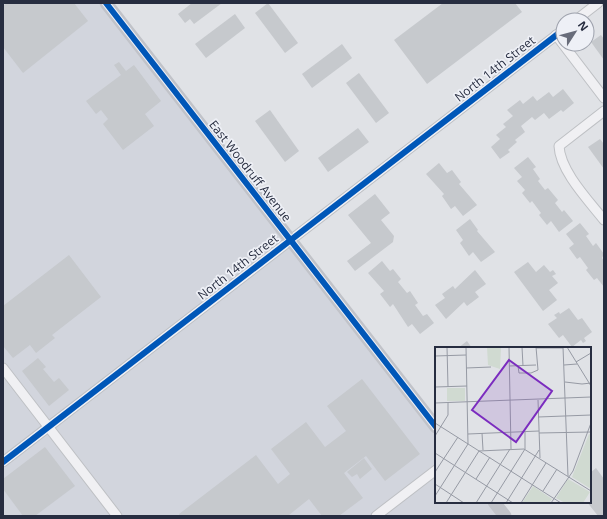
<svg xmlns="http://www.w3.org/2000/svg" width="607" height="519" font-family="'Open Sans',sans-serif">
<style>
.built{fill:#d2d5dd}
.building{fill:#c6c9cd}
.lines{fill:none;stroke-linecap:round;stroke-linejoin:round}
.street-casing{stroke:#bec0c4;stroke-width:11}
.street{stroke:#f0f0f3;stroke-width:9}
.secondary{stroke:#c1c3c9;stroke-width:13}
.cycleway-casing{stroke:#eef0f6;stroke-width:8}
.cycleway{stroke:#0057b8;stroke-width:6}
.labels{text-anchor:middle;stroke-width:3.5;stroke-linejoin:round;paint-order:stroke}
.street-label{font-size:12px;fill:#272d40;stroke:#eef0f6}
.inset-road{fill:none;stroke:#969aa4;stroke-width:1}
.view{fill:#7b2cbf;fill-opacity:0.15;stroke:#7b2cbf;stroke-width:2}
.inset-edge{fill:none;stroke:#272d40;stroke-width:2}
</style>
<rect width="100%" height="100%" fill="#e0e2e6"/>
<!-- built -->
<path class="built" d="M3 3H113L436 419V502H501L511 516H3Z"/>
<!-- building -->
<g class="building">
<path d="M7 3H74L88 21 23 73 3 47V6Z"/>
<path d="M192 3H222L194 24 190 19 185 23 178 14Z"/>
<path d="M268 3 298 43 285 53 255 13Z"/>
<path d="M443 3H515L522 12 427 84 394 40Z"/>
<path d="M235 14 245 28 206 58 195 44Z"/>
<path d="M601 35 604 39V60L591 42Z"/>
<path d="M342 44 352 58 312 88 302 74Z"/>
<path d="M119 62 126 71 134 65 161 101 145 114 154 126 123 150 103 124 108 119 101 110 96 114 86 101 121 75 114 65Z"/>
<path d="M359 73 389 113 376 123 346 83Z"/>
<path d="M563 89 574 103 563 112 561 110 549 119 544 113 535 120 532 117 521 126 525 132 515 140 517 142 508 150 510 152 500 159 491 147 500 139 496 135 506 127 503 124 513 116 507 110 520 100 523 104 533 96 537 101 549 92 553 97Z"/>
<path d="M270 110 299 151 285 162 255 121Z"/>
<path d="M358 128 369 142 328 172 318 158Z"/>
<path d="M600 139 604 144V169L588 147Z"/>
<path d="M528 157 536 167 533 169 540 179 538 181 545 190 548 188 558 200 555 203 562 212 564 210 573 221 559 232 551 221 547 225 539 215 541 213 532 201 530 203 522 193 525 190 517 181 522 177 514 168Z"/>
<path d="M439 163 447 173 452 170 461 182 459 184 477 205 463 216 455 206 451 209 442 196 444 194 426 174Z"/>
<path d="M375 194 390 213 381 220 394 236 393 242 355 271 347 261 371 243 348 215Z"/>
<path d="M470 219 478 230 477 231 495 252 481 262 473 252 469 256 460 243 463 240 456 230Z"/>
<path d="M580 223 589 234 586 236 593 246 596 243 604 254 602 258 604 261V287L597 278 594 280 586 270 588 268 580 257 577 259 569 248 574 244 566 234Z"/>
<path d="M69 255 101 297 52 335 55 338 36 353 30 345 13 358 3 346V306Z"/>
<path d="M382 261 390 271 393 269 401 279 398 282 407 293 410 291 418 303 415 305 423 316 427 314 434 323 420 334 412 324 408 327 393 304 390 307 380 294 384 291 368 273Z"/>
<path d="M528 262 536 272 544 265 550 272 553 270 556 274 552 276 558 283 549 290 557 300 543 311 514 272Z"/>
<path d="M475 270 486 284 475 292 479 297 467 306 464 302 446 319 435 305 445 298 442 294 453 286 455 289Z"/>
<path d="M569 308 578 320 582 318 592 332 584 338 586 341 583 343 581 340 572 347 563 335 559 338 548 324 557 318 554 315 559 312 560 314Z"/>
<path d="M467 341 472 348H458Z"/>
<path d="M38 358 46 367 43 369 54 382 59 378 69 390 49 406 22 371Z"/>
<path d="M362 379 420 454 385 481 366 456 344 473 363 498 339 516H322L309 499 289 515 290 516H180L179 514 256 455 278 484 290 474 271 449 306 422 325 447 346 431 327 406Z"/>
<path d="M45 447 75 486 35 516H23L3 489V479Z"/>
<path d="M364 458 372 469 360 479 357 474 352 477 347 472Z"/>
<path d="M596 468 604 479V516H598L587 502H590V473Z"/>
</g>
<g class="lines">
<defs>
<g id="street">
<path d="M576 20 598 3"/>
<path d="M556 35 604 98"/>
<path d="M604 111 559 146C560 171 589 201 604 220"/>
<path d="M3 368 117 516"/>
<path d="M3 462 563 30"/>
<path d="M376 516 436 470"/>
</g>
</defs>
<!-- street casing -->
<use href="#street" class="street-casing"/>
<!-- street -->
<use href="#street" class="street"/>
<!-- secondary -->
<g class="secondary">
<path d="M106 3 436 427"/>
<path d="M494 502 505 516"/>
</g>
<defs>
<g id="cycleway">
<path d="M106 3 436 427"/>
<path d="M3 462 563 30"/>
</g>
</defs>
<!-- cycleway casing -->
<use href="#cycleway" class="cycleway-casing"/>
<!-- cycleway -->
<use href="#cycleway" class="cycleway"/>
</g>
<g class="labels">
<!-- street labels -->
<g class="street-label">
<text transform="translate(495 69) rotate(-38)" y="4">North 14th Street</text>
<text transform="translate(250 171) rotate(52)" y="4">East Woodruff Avenue</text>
<text transform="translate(238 267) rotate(-38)" y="4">North 14th Street</text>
</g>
</g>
<!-- overview -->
<g transform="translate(435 347)">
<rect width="156" height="156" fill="#e0e2e6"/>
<path d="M52 0H66L65 22 53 18ZM12 41H30V54H12ZM154 87 156 88V142L137 130ZM133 132 155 145 148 156H130L121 151ZM98 139 117 152 114 156H87Z" fill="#d0dad1"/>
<path class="inset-road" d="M12 0 13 40M74 0 76 102M87 0 88 19M128 0 133 129M132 0 156 39M101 1H128M0 9 31 8M141 15 156 6M129 18 142 17M74 19 101 18M83 19 84 26H96L103 23 101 0M31 21 56 20M130 35 147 37 156 36M0 40 32 39M103 53 105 111M0 56 156 50M103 70 156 68M0 76 126 156M47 86 48 103M104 86 156 85M33 87 104 84M0 89 13 68V55M44 104 89 102 156 144M0 106 78 156M0 125 23 90M41 132 55 110M0 137 29 156M108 144 122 122M0 149 33 97 31 0M11 156 44 104M41 156 75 102M56 156 90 102V85M71 156 104 103M86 156 111 116M116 156 138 124 156 76"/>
<path class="view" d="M74 13 117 44 81 95 37 63Z"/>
<rect width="156" height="156" class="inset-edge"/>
</g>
<!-- border -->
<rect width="607" height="519" fill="none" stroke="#272d40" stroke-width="8"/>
<!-- north arrow -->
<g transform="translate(575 32) rotate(54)"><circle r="19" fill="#eef0f6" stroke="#9ea2ad"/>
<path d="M0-3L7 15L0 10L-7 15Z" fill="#686c7a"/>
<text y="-6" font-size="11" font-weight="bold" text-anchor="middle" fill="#272d40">N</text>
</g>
</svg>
